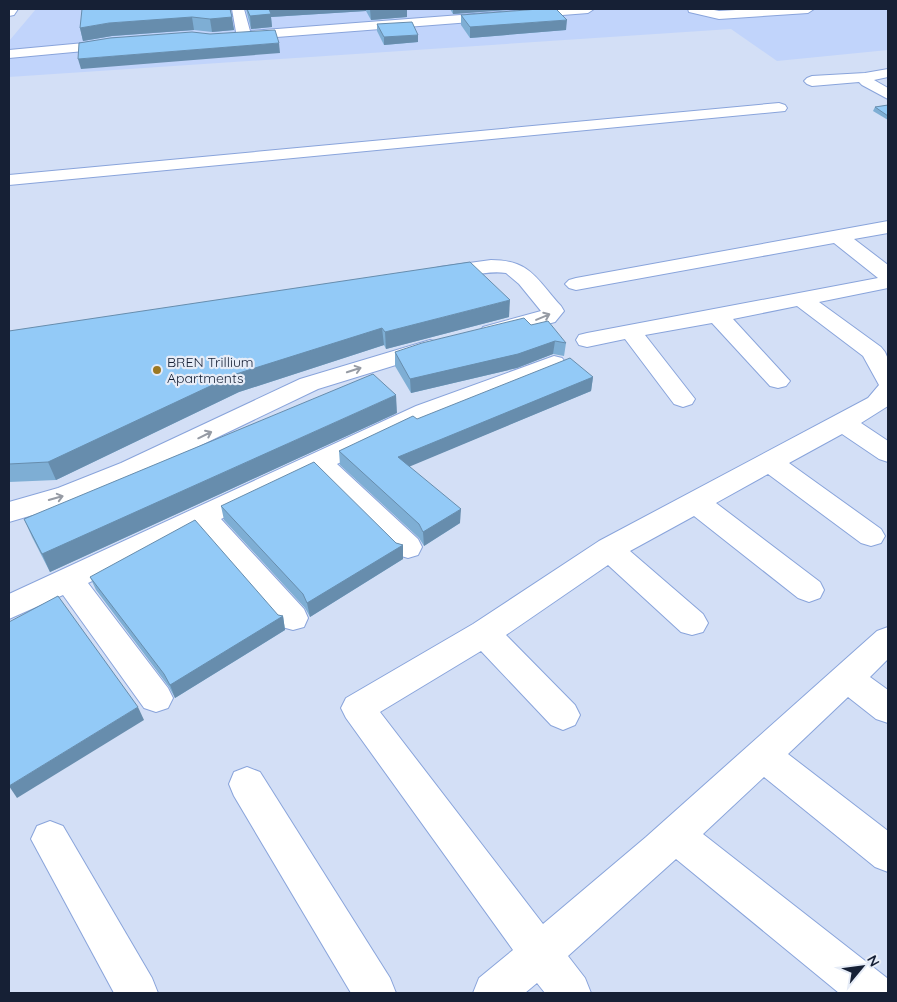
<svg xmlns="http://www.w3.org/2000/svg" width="897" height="1002" font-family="Quicksand,sans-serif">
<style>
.built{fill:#c1d4fb}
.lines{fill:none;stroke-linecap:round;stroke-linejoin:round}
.minor-casing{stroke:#89a4db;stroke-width:2}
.minor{fill:#fff;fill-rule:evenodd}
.wall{fill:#7eaed4}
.shaded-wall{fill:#678dad}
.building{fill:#93caf7;stroke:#678dad}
.oneway{stroke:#969ba4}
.poi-dot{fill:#9c7823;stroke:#e6ecf7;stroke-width:2}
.labels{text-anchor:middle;stroke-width:4.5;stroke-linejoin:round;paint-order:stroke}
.poi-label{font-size:14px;fill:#162035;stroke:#e6ecf7;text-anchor:start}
</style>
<rect width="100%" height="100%" fill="#d3dff6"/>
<!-- built -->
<path class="built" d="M36 9H888V50L777 61 731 29 9 77V41Z"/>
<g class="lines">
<defs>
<g id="minor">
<path d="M9 9H18L14 15 9 16Z"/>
<path d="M232 9H244L250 31 540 9H594L588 13 238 40 231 36 236 32Z"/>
<path d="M688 9H709L719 11 753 9H814L808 13 719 19 689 12Z"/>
<path d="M115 38 120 39 122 42 120 45 95 50 9 58V50L95 42Z"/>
<path d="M888 69V77L874 80 888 88V99L862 85 859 82 812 86 807 84 804 81 807 78 812 76 865 73Z"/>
<path d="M779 103 785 105 787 108 785 111 9 185V175Z"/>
<path d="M888 221V233L854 239 888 265V288L819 302 881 347 885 352 888 359V406L861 423 888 441V462L879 459 842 434 789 463 881 529 885 536 881 543 871 546 861 543 768 474 716 503 820 582 824 590 820 598 809 602 798 598 694 516 630 551 703 614 708 623 703 632 692 635 681 632 608 565 506 635 575 705 580 715 575 725 563 730 551 725 481 651 380 712 543 924 646 837 877 631 888 627V659L870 677 888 690V723L876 719 848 697 788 754 888 831V872L875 867 764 777 703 834 887 978 888 993H839L676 859 568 956 585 978 591 993H545L537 983 525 993H473L479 978 513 950 346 718 341 708 346 698 473 624 599 541 868 398 879 385 863 356 797 306 733 319 790 381 786 386 778 388 770 386 712 323 645 335 695 399 692 404 683 407 674 404 625 339 587 347 579 345 576 340 579 335 587 333 878 278 834 243 576 290 569 288 565 284 569 280 576 278Z"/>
<path d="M491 260C531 260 537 280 561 306L564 311 555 322 491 339 483 337 480 332 483 327 541 311 519 284 506 273C482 269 455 283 433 277L430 273 433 269 440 267Z"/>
<path d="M430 340 438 342 441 347 438 352 318 389 139 475 77 502 9 522V502L58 488 121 463 300 379Z"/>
<path d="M554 356 562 358 566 363 562 368 434 418 337 464 418 539 422 547 418 555 408 558 398 555 316 474 221 519 304 609 308 618 304 627 293 630 282 627 198 530 88 583 168 688 173 698 168 708 156 712 144 708 63 595 9 619V594L416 406Z"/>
<path d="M247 767 260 772 390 978 396 993H351L234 796 229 784 234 772Z"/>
<path d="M50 821 63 826 152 978 158 993H114L31 839 37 826Z"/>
</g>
</defs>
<!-- minor casing -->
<use href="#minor" class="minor-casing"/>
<!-- minor -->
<use href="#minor" class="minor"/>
</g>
<!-- wall -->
<g class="wall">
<path d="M230 9 234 30 212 32 194 30 112 36 83 41 80 28Z"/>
<path d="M246 9H407V17L371 20 366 11 271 17 272 27 251 29Z"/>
<path d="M450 9H522L453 14Z"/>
<path d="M461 15 566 30 470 38 461 25Z"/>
<path d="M377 24 418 42 384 45 377 31Z"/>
<path d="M888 105V120L873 111 875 107Z"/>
<path d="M509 317 386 349 384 345 239 392 56 480 9 482V331Z"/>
<path d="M531 325 566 343 564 356 553 354 517 368 411 393 395 366V352Z"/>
<path d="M593 377 591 391 409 466 460 523 424 546 419 538 340 465 339 451 417 419Z"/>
<path d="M397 413 50 572 32 537 24 519Z"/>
<path d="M221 506 396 543 403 545V559L310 617 305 608 224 520Z"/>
<path d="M90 577 278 615 283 616 285 630 175 698 169 687 96 590Z"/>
</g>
<!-- shaded-wall -->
<g class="shaded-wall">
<path d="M268 9H366V11L271 17 272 27 251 29 250 16Z"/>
<path d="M370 9H407V17L371 20Z"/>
<path d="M453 9H522L453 14Z"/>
<path d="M192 17 194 30 112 36 83 41 80 28 109 23Z"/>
<path d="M232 17 234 30 212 32 210 19Z"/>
<path d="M567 20 566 30 470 38V27Z"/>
<path d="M418 35V42L384 45V37Z"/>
<path d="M279 43 280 53 81 69 78 59Z"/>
<path d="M510 300 509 317 386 349 385 332Z"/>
<path d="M382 328 384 345 239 392 56 480 48 462 236 374Z"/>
<path d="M555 341 553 354 517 368 411 393 410 379Z"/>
<path d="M593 377 591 391 399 471 398 457Z"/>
<path d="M396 395 397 413 50 572 42 554Z"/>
<path d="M461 509 460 523 424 546 423 532Z"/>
<path d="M403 545V559L310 617 307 603Z"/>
<path d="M283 616 285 630 175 698 170 685Z"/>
<path d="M138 707 144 720 17 798 9 786Z"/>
</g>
<!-- building -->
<g class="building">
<path d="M82 9H230L232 17 210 19 192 17 109 23 80 28Z"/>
<path d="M247 9H269L271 14 250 16Z"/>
<path d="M539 9H556L567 20 470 27 461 15Z"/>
<path d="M412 22 418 35 384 37 377 24Z"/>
<path d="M275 30 279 43 78 59 79 43 110 38 192 32 210 34Z"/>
<path d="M888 105V116L875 107Z"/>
<path d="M470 262 510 300 385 332 382 328 236 374 48 462 9 464V331Z"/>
<path d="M524 318 531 325 548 321 566 343 555 341 518 354 410 379 395 352 422 343Z"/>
<path d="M570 358 593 377 398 457 461 509 423 532 419 524 339 451 413 416 417 419Z"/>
<path d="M373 374 396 395 42 554 24 519Z"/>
<path d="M314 462 396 543 403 545 307 603 303 594 221 506Z"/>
<path d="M195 520 278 615 283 616 170 685 164 674 90 577Z"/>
<path d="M58 596 138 707 9 786V622Z"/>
</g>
<!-- one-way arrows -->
<defs><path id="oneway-shaft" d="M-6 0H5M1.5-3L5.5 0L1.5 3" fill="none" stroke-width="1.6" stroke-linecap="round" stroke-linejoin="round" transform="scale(1.25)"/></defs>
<g class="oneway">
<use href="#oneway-shaft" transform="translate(543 317) rotate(-23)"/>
<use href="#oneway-shaft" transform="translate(354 370) rotate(-18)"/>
<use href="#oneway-shaft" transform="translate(205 435) rotate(-26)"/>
<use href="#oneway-shaft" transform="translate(56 498) rotate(-16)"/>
</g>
<!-- markers -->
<circle class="poi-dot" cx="157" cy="370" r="5"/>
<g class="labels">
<!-- poi labels -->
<g class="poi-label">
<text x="167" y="367">BREN Trillium<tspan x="167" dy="16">Apartments</tspan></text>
</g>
</g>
<!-- border -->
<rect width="897" height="1002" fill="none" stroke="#162035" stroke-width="20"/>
<!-- north arrow -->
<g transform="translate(862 967) rotate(61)" stroke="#e6ecf7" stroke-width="4" paint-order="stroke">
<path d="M0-4L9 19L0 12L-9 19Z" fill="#162035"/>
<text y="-8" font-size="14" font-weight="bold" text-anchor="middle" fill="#162035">N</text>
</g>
</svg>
